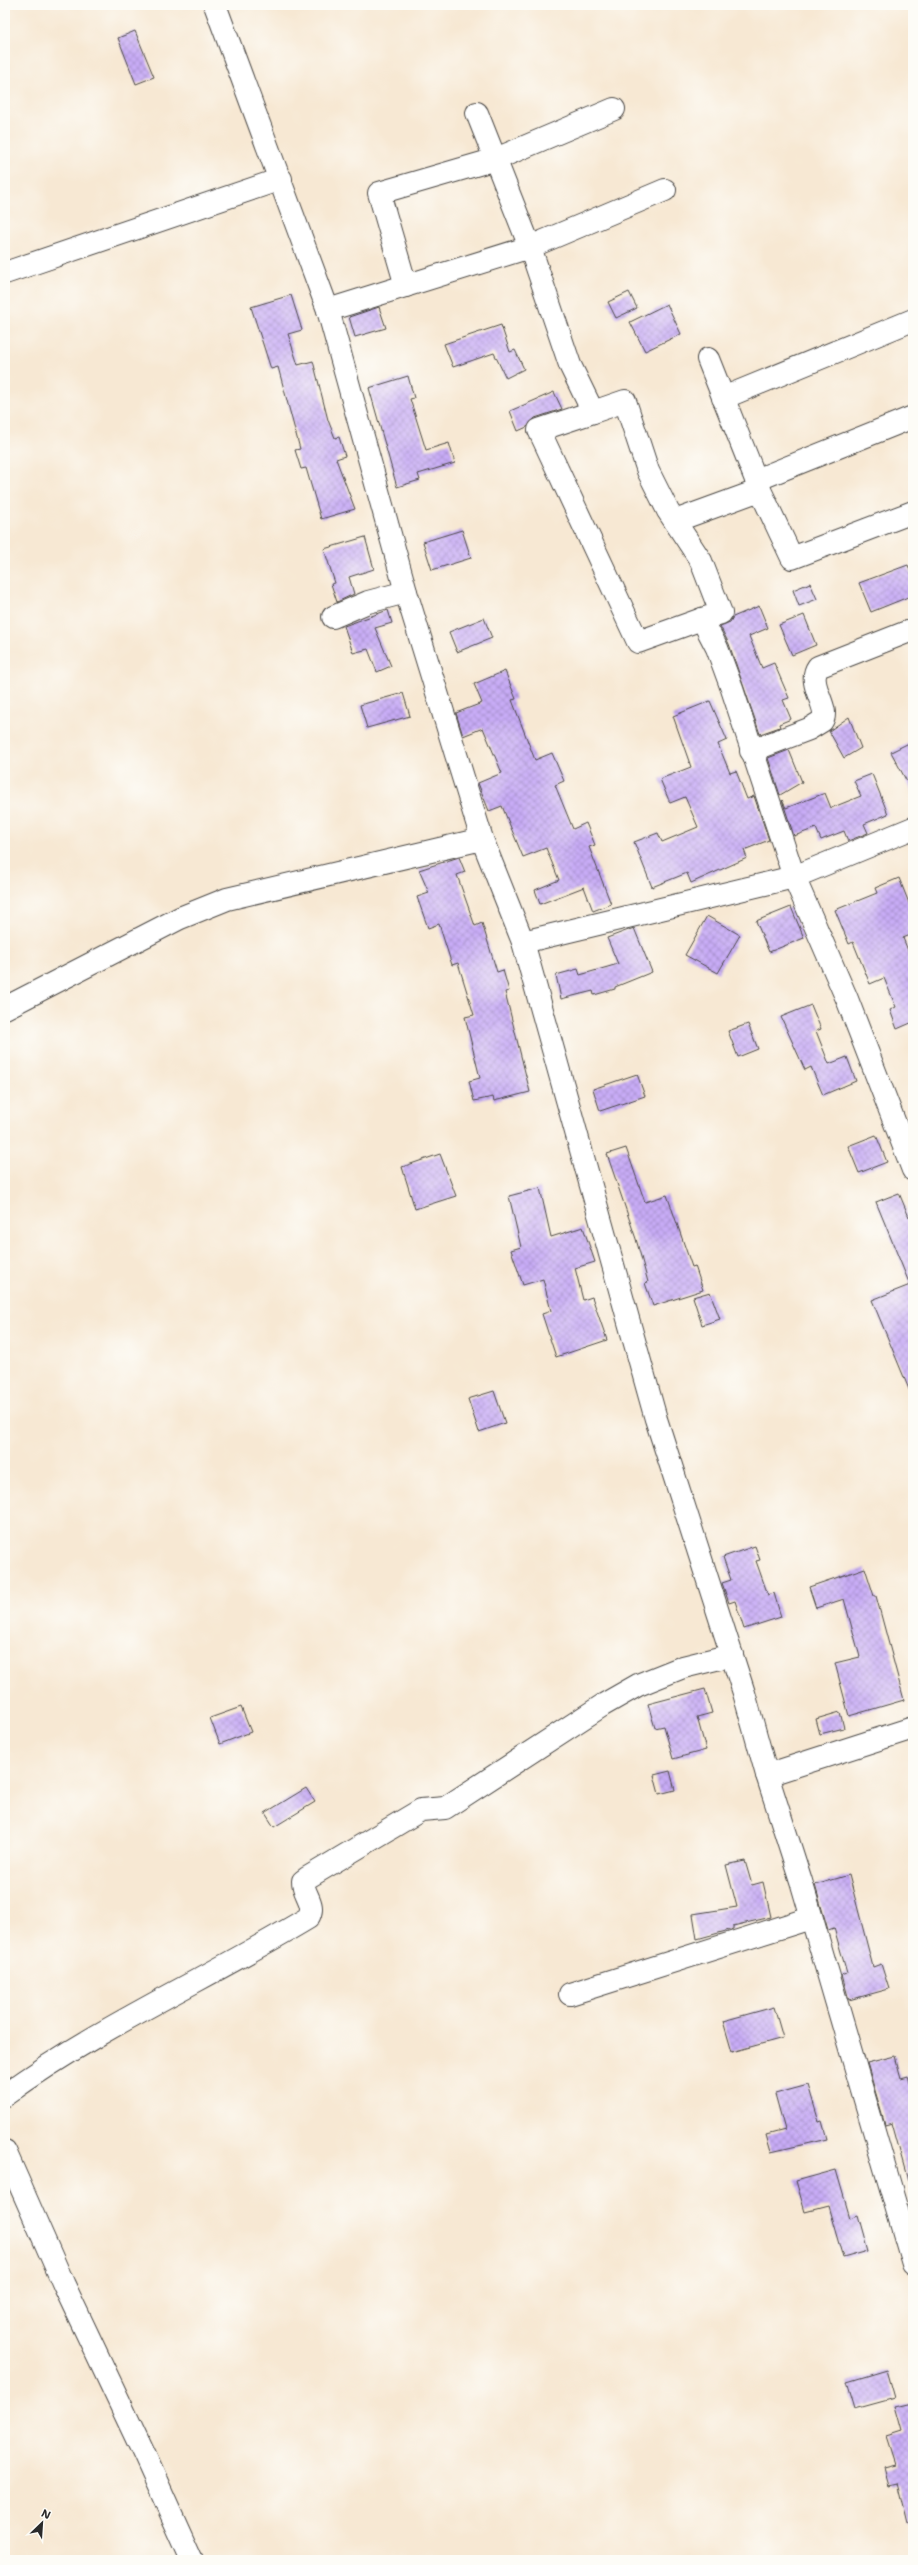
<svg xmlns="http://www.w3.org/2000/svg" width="918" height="2565" font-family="'Shantell Sans',sans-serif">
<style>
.building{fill:url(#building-cross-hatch)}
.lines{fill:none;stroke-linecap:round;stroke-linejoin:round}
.minor-casing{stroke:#4a4744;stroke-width:24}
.minor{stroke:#fff;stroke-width:22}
</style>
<defs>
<pattern id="building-cross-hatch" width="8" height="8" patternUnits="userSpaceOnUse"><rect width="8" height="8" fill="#c8acf6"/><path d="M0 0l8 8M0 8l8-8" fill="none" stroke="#a38cc7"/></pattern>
</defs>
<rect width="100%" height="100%" fill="#fdfcf7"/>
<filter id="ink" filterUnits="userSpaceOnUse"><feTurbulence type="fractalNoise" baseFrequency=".025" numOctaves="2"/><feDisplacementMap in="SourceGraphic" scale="8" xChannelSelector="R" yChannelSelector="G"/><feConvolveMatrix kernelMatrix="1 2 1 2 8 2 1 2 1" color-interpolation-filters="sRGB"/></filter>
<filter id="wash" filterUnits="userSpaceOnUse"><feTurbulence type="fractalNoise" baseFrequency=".012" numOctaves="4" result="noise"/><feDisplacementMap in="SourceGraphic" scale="16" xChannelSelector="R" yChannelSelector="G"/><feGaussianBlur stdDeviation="0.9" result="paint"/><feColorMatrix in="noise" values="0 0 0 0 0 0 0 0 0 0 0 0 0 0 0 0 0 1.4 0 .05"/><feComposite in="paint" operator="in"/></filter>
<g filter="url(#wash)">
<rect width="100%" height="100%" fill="#f7e8d3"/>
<g id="blocks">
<!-- building -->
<g class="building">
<path d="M135 31 154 77 136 84 118 38Z"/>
<path d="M629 292 637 308 616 318 608 302Z"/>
<path d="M291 295 302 330 288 334 298 365 313 361 328 420 335 438 339 437 345 456 336 459 355 509 321 519 306 468 301 469 295 450 300 449 278 367 271 369 251 307Z"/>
<path d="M667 304 681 334 645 351 630 322Z"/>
<path d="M379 307 386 328 355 337 349 317Z"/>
<path d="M501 325 510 352 515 350 524 369 506 378 494 353 453 367 444 344Z"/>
<path d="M408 376 414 398 410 399 426 450 449 443 455 463 418 474 420 480 397 487 369 388Z"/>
<path d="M554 392 562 409 535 418 527 427 518 431 510 411Z"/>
<path d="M462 530 471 558 432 570 423 542Z"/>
<path d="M365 537 374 569 349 577 354 594 337 602 331 584 335 583 324 549Z"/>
<path d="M908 565 913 578V595L871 612 859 583Z"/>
<path d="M810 583 817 599 799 606 793 590Z"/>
<path d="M759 606 768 628 749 636 762 668 774 663 789 698 783 700 791 719 779 724 780 727 760 734 729 644 720 626 730 622 733 617Z"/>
<path d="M388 610 392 623 375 628 391 666 377 672 368 649 353 653 344 626Z"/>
<path d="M804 615 816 645 792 655 779 625Z"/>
<path d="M484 618 492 638 457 652 449 632Z"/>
<path d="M505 671 516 699 512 700 535 760 552 753 564 781 555 785 573 829 586 823 595 845 589 847 611 904 593 911 584 887 540 904 535 890 559 880 546 848 523 857 502 806 489 811 478 783 502 773 483 728 463 736 456 713 482 703 474 684Z"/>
<path d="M403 693 410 716 367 728 360 705Z"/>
<path d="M710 701 727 740 718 744 730 773 736 771 747 799 754 796 769 840 744 850 747 858 691 883 687 873 652 887 634 842 658 833 662 842 698 827 685 797 670 803 660 779 691 767 673 716Z"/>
<path d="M849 717 861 748 844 758 829 731Z"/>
<path d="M913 741V793L891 752Z"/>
<path d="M789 750 802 782 780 795 768 758Z"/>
<path d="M872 774 888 814 864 824 868 833 848 841 844 831 821 840 816 828 794 836 782 800 786 808 825 793 831 808 861 796 854 781Z"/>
<path d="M459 857 465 872 457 875 475 926 482 923 497 972 503 970 509 991 505 992 530 1092 494 1101 493 1097 474 1101 469 1081 480 1078 465 1017 474 1015 458 963 452 965 439 924 428 928 417 897 429 893 419 870Z"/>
<path d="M899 878 913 913V934L903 938 913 963V1022L897 1029 890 1010 896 1007 884 978 870 984 853 942 849 944 835 910 877 893 875 888Z"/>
<path d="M791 907 804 938 769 952 756 921Z"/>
<path d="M707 916 740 935 718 973 685 955Z"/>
<path d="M634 928 652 972 615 987V989L594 995 593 991 561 999 556 975 578 969 580 975 618 964 607 938Z"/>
<path d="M811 1005 821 1029 816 1031 829 1064 847 1057 856 1081 823 1095 811 1067 805 1070 781 1017Z"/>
<path d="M748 1024 758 1049 738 1057 728 1031Z"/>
<path d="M637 1074 645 1096 600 1111 593 1089Z"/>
<path d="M876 1135 887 1162 859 1173 848 1146Z"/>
<path d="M626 1148 645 1202 667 1195 692 1267 695 1266 703 1290 653 1306 645 1283 648 1282 636 1239 607 1154Z"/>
<path d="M440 1154 456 1196 415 1209 402 1167Z"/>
<path d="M540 1188 551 1237 583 1227 595 1262 575 1268 583 1300 592 1297 607 1340 556 1357 542 1314 551 1311 543 1279 523 1285 511 1250 521 1247 509 1196Z"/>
<path d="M899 1193 909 1217 913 1215V1399L872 1300 910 1285 876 1202Z"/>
<path d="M710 1292 720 1319 702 1325 693 1297Z"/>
<path d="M494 1391 505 1423 479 1432 468 1399Z"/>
<path d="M755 1546 760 1560 756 1561 768 1595 774 1593 781 1617 744 1629 735 1601 729 1603 722 1583 731 1580 723 1557Z"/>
<path d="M865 1568 874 1596H876L904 1700 849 1716 835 1663 860 1657 844 1599 816 1608 809 1587Z"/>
<path d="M705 1689 712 1713 697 1717 706 1750 673 1759 664 1726 655 1728 648 1704Z"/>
<path d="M241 1707 251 1732 220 1744 210 1718Z"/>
<path d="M840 1712 844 1728 820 1734 816 1719Z"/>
<path d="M670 1771 675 1790 659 1794 654 1775Z"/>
<path d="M306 1788 315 1802 274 1827 265 1813Z"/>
<path d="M745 1861 752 1885 763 1882 771 1917 733 1926V1929L697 1939 693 1914 737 1907 726 1865Z"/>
<path d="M849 1875 873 1967 881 1964 889 1989 849 2000 842 1975 847 1973 834 1928 828 1930 815 1885Z"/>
<path d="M774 2007 783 2038 732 2052 723 2021Z"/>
<path d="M895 2056 901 2078 908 2076 913 2093V2180L908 2181 892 2123 885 2125 867 2063Z"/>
<path d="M808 2085 819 2122 822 2121 827 2139 771 2152 766 2135 785 2130 775 2094Z"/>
<path d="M836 2170 850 2218 858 2215 868 2251 843 2258 828 2206 805 2212 796 2181Z"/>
<path d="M887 2370 895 2398 855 2409 847 2382Z"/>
<path d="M913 2403V2523L907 2524 897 2483 889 2485 884 2468 896 2465 887 2437 903 2432 896 2407Z"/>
</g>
</g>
</g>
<g filter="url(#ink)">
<use href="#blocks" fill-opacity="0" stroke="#4a4744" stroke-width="1"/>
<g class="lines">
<defs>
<g id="minor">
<path d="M215 5 328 310 406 592 482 839 523 942 656 1419 744 1693 767 1775 801 1881 913 2264"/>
<path d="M477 113 530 247 570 365 593 412 625 401 648 471 668 511 701 561 721 613 702 619 717 648 732 689 794 877 847 999 913 1170"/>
<path d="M5 273 281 179"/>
<path d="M406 286 379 193 496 159 614 109"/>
<path d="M328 310 530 247 665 190"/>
<path d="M723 398 913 320"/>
<path d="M593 412 539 430 638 642 702 619"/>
<path d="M756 480 913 417"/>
<path d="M760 490 792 558 913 512"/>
<path d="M675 521 760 490 708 359"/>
<path d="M333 617 368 602 406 592"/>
<path d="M751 751 809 729 822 721C831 708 806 684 818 667L907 632"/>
<path d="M523 942 794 877 913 828"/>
<path d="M5 1008 180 918 227 899 482 839"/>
<path d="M767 1775 913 1728"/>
<path d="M570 1994 811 1918"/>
<path d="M5 2095C100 2026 207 1979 308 1918 317 1904 303 1895 303 1881L307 1878 421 1810 445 1808 603 1705 638 1685 683 1667 732 1655"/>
<path d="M5 2151 64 2285 145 2456 192 2560"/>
</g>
</defs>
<!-- minor casing -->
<use href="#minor" class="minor-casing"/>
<!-- minor -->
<use href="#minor" class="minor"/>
</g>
</g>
<!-- margin -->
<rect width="918" height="2565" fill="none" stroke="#fdfcf7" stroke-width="20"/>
<!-- north arrow -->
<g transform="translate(42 2523) rotate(25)" stroke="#fdfcf7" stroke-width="3" paint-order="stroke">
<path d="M0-3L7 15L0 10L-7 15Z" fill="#2b2b2b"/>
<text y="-6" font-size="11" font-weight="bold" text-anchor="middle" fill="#2b2b2b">N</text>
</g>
</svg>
